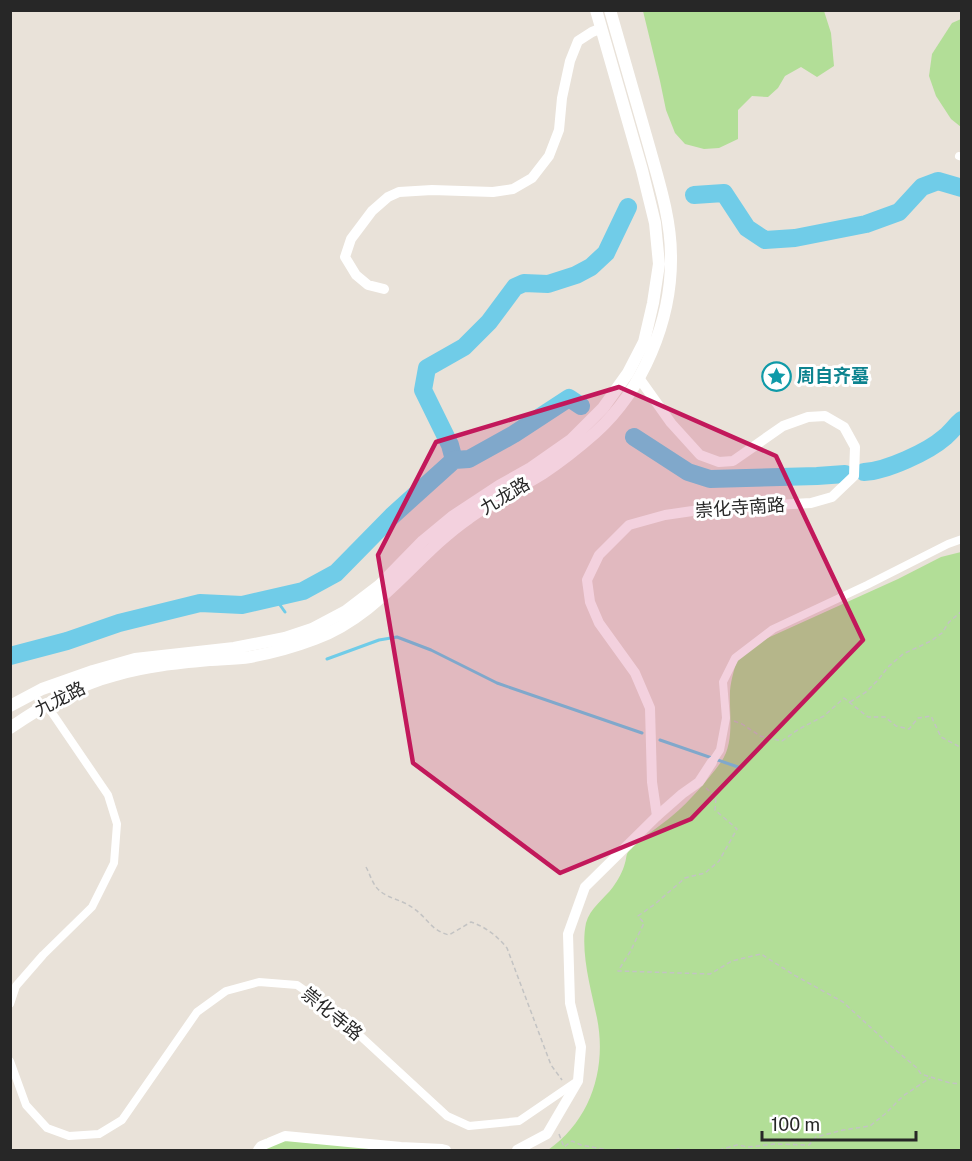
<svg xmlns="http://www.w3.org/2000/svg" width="972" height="1161" font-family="'Public Sans','Noto Sans SC',sans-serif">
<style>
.green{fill:#b2de97}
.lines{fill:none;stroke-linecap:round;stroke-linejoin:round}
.stream{stroke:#70cce8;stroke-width:3}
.river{stroke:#70cce8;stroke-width:18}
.path{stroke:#c3c3c3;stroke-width:1.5;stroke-dasharray:4.5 3;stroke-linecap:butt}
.minor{stroke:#fff;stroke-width:8}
.tertiary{stroke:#fff;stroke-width:10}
.secondary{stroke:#fff;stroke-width:12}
.marked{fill:#c2185b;fill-opacity:0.2;stroke:#c2185b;stroke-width:4.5;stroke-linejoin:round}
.labels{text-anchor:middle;stroke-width:6;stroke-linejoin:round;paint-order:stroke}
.culture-label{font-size:18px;font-weight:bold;fill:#0d838f;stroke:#fff;text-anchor:start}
.street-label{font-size:18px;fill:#272727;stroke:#fff}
</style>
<rect width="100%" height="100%" fill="#e9e2d9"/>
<!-- green -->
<g class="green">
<path d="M643 11H824L831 33 834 66 817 77 801 67 785 76 778 88 768 97 752 96 738 110V139L719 148 704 149 685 144 675 133 666 110 660 81Z"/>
<path d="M961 19V127L951 119 936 96 929 76 932 54 952 23Z"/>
<path d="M961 552V1150H548C591 1120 607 1068 597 1018 591 989 580 952 586 923 590 908 604 899 613 887 618 880 623 871 625 863 626 860 626 857 627 854 628 851 631 850 633 847 645 835 659 827 672 816 690 801 707 781 721 762 735 742 729 714 730 691 731 679 735 667 738 656L754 644 898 579 941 557Z"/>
<path d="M267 1138 401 1150H255Z"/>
</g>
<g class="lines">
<!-- stream -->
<g class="stream">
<path d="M275 598 285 612"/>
<path d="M327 659 379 640 397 637 431 650 497 683 642 733"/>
<path d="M660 740 738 767"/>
</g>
<!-- river -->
<g class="river">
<path d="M694 195 724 193 747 228 765 240 795 238 866 224 899 212 922 187 938 181 962 188"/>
<path d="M634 437 688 472 710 479 817 476 845 474"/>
<path d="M454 460 450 445 423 390 427 368 464 347 489 322 515 287 524 283 548 284 576 275 591 267 606 253 628 207"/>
<path d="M864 472C886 471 928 452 945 437 951 432 956 425 962 420"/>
<path d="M10 656 67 641 119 623 200 603 242 605 303 591 336 573 392 516 454 460 469 459 514 434 569 398 581 406"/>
</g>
<!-- path -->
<g class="path">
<path d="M850 702 866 692 878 680 888 667 903 654 931 641 942 633 949 622 962 611"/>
<path d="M734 721 742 724 760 736 782 741 799 729 824 716 844 698 868 717H885L896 726 909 729 918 718 931 716 941 737 962 748"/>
<path d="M706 788 716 797 715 810 737 829 719 861 705 873 685 878 655 904 638 916 644 923 630 952 618 971 710 974 732 961 761 954 794 975 843 1002 892 1047 917 1068 921 1074 950 1083 962 1084"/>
<path d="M366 867C370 874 373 886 380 891 389 899 403 900 413 908 428 918 430 930 449 935L471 922C486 927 497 936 507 948L551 1065 562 1080"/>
<path d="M559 1134 564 1147 572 1141 581 1145 608 1150"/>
<path d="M675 1150 678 1149 682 1150"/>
<path d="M719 1150 737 1145 749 1147 774 1144 809 1145 816 1137 843 1130 870 1126 885 1114 903 1096 930 1078"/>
</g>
<!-- minor -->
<g class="minor">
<path d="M959 156 962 157"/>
<path d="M712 762 720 750 726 718 723 682 735 658 773 629 867 585 948 544 962 539"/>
<path d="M10 1004 16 986 43 955 92 907 114 863 117 824 108 795 46 704"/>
<path d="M10 1061 26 1105 47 1128 69 1136 99 1134 122 1120 197 1012 226 991 259 982 297 985 330 1008 447 1116 469 1126 519 1121 576 1082"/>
</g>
<!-- tertiary -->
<g class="tertiary">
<path d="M384 289 368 285 356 275 345 257 351 239 372 211 388 197 399 192 432 190 493 192 513 189 532 178 549 156 559 130 562 98 570 61 578 41 592 32 602 28"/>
<path d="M639 378 671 423 700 455 719 462 733 461 783 426 808 417 825 416 844 427 855 447 854 476 832 497 811 503 706 509 665 515 629 525 599 555 587 580 590 602 599 623 635 673 650 708 652 782 657 816"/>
<path d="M258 1150 261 1146 285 1136 401 1147 442 1149 446 1150"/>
<path d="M517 1150 547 1134 578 1081 581 1047 570 1003 568 934 585 887 657 816 682 794 699 782 712 762"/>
</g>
<!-- secondary -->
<g class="secondary">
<path d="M10 706 42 689 93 671 135 659 234 648 285 638 312 629 346 611 380 585 423 541 452 517 499 486 531 468 571 440 603 408 628 373 644 342 653 303 659 264 655 223 642 170 596 10"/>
<path d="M10 728C44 705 77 685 116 675 146 666 179 663 211 660 224 659 237 659 250 657 272 653 294 647 315 639 380 615 414 556 469 518 492 501 518 489 542 474 560 462 578 448 595 433 643 390 672 320 671 256 671 219 659 182 649 146 636 101 623 56 610 10"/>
</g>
</g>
<!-- marked area -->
<path class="marked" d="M619 387 776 456 863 640 691 819 560 873 413 763 378 555 436 442Z"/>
<!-- icons -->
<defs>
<symbol id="sight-ring" viewBox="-11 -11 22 22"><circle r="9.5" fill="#fff" stroke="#0f9aa8" stroke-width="1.5"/><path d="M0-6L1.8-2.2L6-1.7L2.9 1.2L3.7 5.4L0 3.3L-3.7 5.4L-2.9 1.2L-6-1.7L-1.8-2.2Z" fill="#0f9aa8"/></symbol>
</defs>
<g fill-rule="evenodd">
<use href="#sight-ring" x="760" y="360" width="33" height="33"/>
</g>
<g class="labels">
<!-- culture labels -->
<g class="culture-label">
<text x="797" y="382">周自齐墓</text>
</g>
<!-- street labels -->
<g class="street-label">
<text transform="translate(505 496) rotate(-31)" y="6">九龙路</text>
<text transform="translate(740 508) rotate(-4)" y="6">崇化寺南路</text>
<text transform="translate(60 699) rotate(-27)" y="6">九龙路</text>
<text transform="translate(332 1014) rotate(39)" y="6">崇化寺路</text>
</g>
</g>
<!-- border -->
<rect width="972" height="1161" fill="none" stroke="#272727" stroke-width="24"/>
<!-- scale -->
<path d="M762 1131v9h154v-9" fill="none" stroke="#272727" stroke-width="3"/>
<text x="771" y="1131" font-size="18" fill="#272727" stroke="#ffffff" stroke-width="4.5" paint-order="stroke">100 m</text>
</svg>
